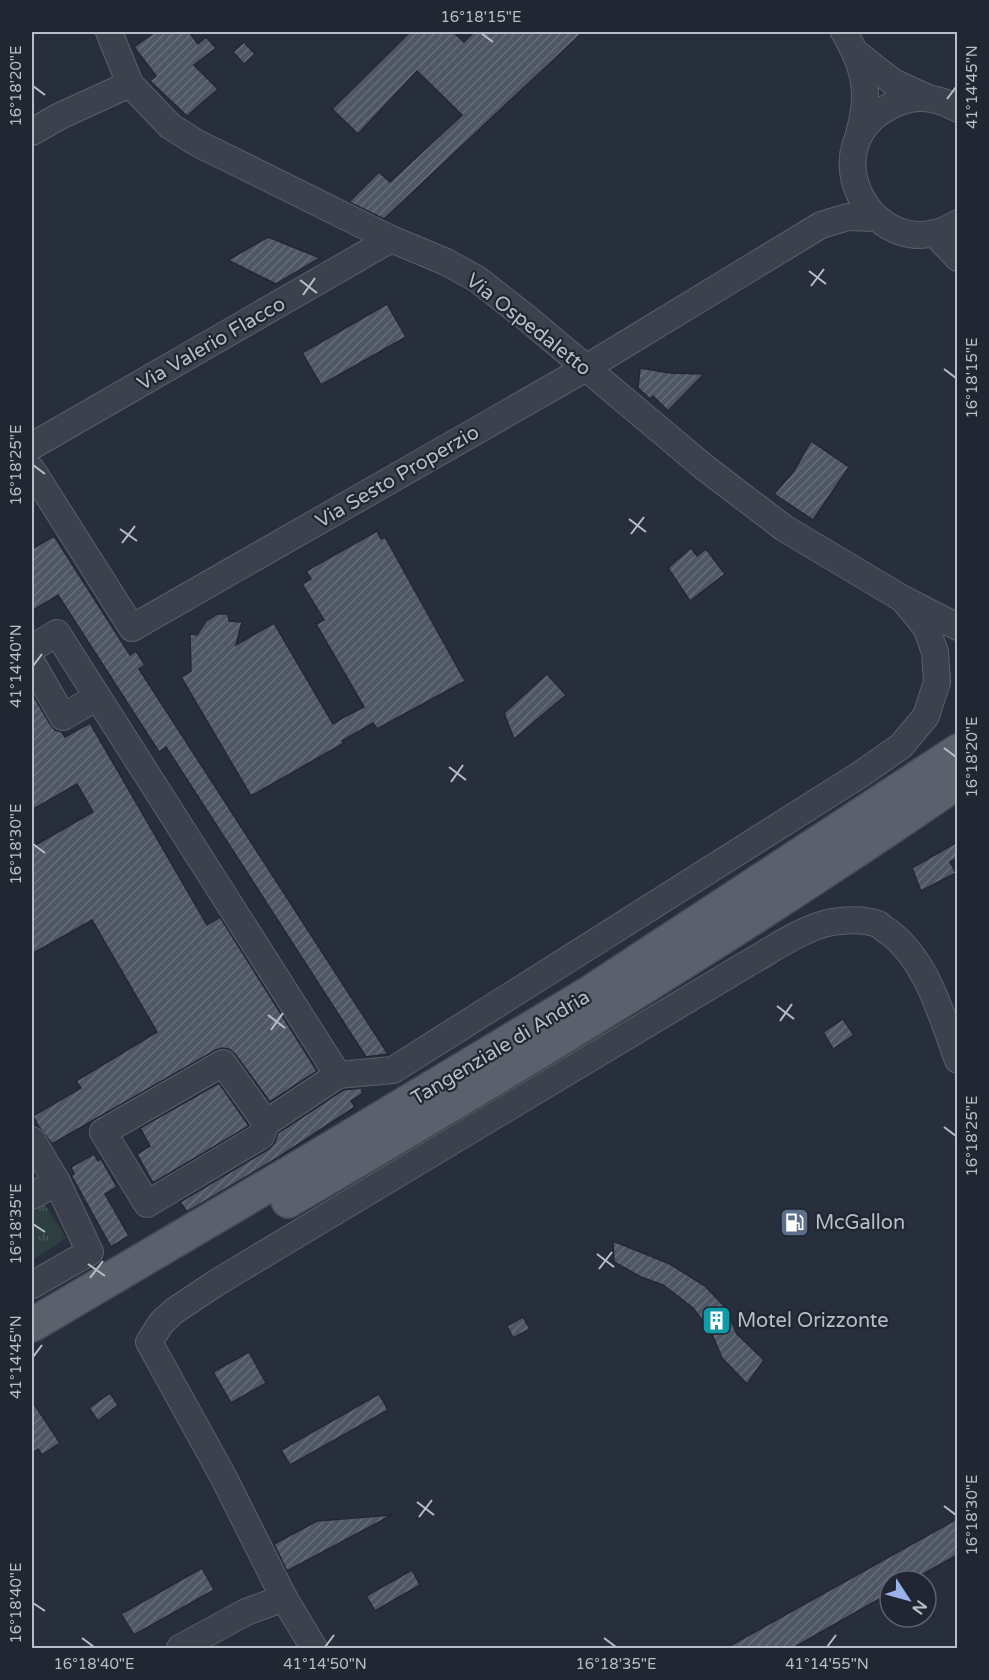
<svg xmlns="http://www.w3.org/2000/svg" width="989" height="1680" font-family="'Varela Round',sans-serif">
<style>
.grass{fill:url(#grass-tufts)}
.building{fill:url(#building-hatch);stroke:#232834;stroke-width:1.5}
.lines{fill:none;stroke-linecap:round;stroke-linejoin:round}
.minor-casing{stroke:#5a5f6a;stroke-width:28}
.major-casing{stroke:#454a56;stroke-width:36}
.minor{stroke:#3c414d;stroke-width:26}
.major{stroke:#5a606c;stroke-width:33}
.ticks{fill:none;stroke:#b8bdc7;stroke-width:2}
.labels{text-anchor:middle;stroke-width:4.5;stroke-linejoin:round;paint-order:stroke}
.street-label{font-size:20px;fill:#b8bdc7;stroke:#212632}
.poi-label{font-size:20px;fill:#b8bdc7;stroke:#212632;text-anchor:start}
.neatline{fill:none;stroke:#b8bdc7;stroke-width:2}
.ticks-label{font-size:15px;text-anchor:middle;fill:#b8bdc7}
</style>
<defs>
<pattern id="grass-tufts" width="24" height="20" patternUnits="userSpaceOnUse" patternTransform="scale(1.5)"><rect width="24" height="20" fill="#2e3f41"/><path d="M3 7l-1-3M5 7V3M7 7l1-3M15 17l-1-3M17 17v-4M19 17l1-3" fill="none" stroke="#4a595b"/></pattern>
<pattern id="building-hatch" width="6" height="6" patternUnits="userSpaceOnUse" patternTransform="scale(1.5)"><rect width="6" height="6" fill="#4f5765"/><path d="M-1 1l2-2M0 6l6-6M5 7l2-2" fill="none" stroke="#666d7a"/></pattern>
</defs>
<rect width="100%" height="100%" fill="#282f3c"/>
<!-- grass -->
<path class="grass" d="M45 1205 66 1238 32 1260V1212Z"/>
<!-- building -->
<g class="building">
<path d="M155 32H189L198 44 206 37 216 48 194 65 218 89 187 116 150 81 156 76 134 47Z"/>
<path d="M410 32H453L464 42 474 32H583L384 219 349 202 379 172 390 182 462 115 417 71 358 134 332 109Z"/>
<path d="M244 42 255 54 244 64 233 52Z"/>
<path d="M268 237 320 258 276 284 228 260Z"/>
<path d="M387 304 406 337 321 385 302 353Z"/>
<path d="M640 368 670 373 704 374 668 411 653 396 650 399 638 388Z"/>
<path d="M811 441 849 467 813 520 774 494 794 471Z"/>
<path d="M377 531 381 539 385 537 465 681 377 729 373 723 342 741 344 743 251 796 181 677 191 671 190 634 197 635 206 621 217 614H228L229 621 242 622 236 645 274 623 333 724 344 717 364 707 316 624 324 620 302 584 311 579 306 571Z"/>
<path d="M54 536 130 655 136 651 145 665 139 669 388 1054 366 1057 166 747 159 752 58 595 32 611V549Z"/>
<path d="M691 548 697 556 706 549 725 574 690 601 668 568Z"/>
<path d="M547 674 566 695 514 739 504 713Z"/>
<path d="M32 693 50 724 55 730 62 732 65 737 90 723 207 925 220 917 317 1071 270 1102 235 1054 229 1049 222 1048 216 1050 52 1144 39 1127 33 1116 81 1088 76 1081 157 1032 92 920 32 954V847L93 812 77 784 32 810Z"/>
<path d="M957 842V858L950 862 956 873 921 891 912 868Z"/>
<path d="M843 1019 854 1035 833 1049 823 1032Z"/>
<path d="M219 1083 249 1126 153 1183 137 1154 150 1146 140 1128Z"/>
<path d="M362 1088V1094L351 1101 355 1107 279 1157 187 1212 180 1202 269 1149 275 1142 278 1133 343 1090Z"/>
<path d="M94 1154 98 1161 101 1159 117 1187 105 1194 129 1236 111 1247 71 1175 74 1174 71 1167Z"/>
<path d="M613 1241 670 1264 705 1286 725 1307 737 1334 764 1360 747 1384 722 1358 711 1332 693 1308 663 1285 641 1277 614 1262Z"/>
<path d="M523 1317 530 1329 513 1338 507 1326Z"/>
<path d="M249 1352 266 1383 231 1403 213 1372Z"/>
<path d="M110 1393 118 1405 98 1421 89 1408Z"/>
<path d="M379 1394 388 1410 290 1465 281 1450Z"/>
<path d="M32 1401 60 1443 42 1455 38 1449 32 1453Z"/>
<path d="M392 1515 287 1571 274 1544 317 1521Z"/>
<path d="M957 1519V1555L911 1581H890V1593L793 1648H726Z"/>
<path d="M202 1568 214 1590 134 1635 121 1614Z"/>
<path d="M412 1570 420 1585 375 1611 366 1596Z"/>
</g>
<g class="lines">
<defs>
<g id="minor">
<path d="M109 32 130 84 170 126 197 143 391 239 446 262 477 279 528 319 704 467 784 528 903 599 958 627"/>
<path d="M844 32C865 68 871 93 859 134"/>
<path d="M856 53 893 82 926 97"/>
<path d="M958 109C939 98 917 94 897 103 803 142 875 275 958 223"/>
<path d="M32 132 60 116 130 84"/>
<path d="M934 233 958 258"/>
<path d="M32 446 391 239"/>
<path d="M32 470 132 628 586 368 821 225 848 217 875 218"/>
<path d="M32 648 57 633 338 1075"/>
<path d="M32 663 63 717 97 697"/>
<path d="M266 1123 223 1063 103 1132 147 1204 261 1136 266 1123 338 1075 393 1070 861 774 901 746 926 716 937 682 935 652 926 627 903 599"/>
<path d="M32 1140 57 1182 90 1252 32 1285"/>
<path d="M32 1196 57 1182"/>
<path d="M180 1648 246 1612 284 1598"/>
<path d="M314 1648 284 1598 224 1478 149 1342 162 1322 174 1311 216 1283 745 965C770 951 804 927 832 922 845 920 865 919 878 924 881 926 885 930 889 932 928 962 941 1015 958 1060"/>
</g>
<g id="major">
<path d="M288 1201C515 1069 741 931 958 782"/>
<path d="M32 1325 303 1165 586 995 958 751"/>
</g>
</defs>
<!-- minor casing -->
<use href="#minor" class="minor-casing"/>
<!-- major casing -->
<use href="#major" class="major-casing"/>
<!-- minor -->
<use href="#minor" class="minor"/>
<!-- major -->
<use href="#major" class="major"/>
</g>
<!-- ticks -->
<path class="ticks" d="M481 33 493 42M33 86 45 95M947 99 956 87M809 271 826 284M300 280 317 293M811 286 824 269M303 295 315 278M944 369 956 378M33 465 45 474M629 519 646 532M120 529 137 541M631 534 644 517M122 543 135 526M33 666 42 654M944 748 956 757M449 767 466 780M451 782 463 765M33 844 45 853M777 1006 794 1019M268 1015 285 1028M780 1021 792 1004M271 1030 283 1013M944 1127 956 1136M33 1224 45 1232M597 1254 614 1267M88 1264 105 1276M599 1269 612 1252M90 1278 103 1261M33 1357 42 1345M417 1502 434 1515M944 1506 956 1515M419 1517 432 1500M33 1603 45 1611M82 1638 94 1647M604 1638 616 1647M325 1647 334 1635M827 1647 836 1635"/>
<!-- icons -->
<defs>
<symbol id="fuel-square" viewBox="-11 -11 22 22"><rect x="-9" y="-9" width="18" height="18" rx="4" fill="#5c6f8a" stroke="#212632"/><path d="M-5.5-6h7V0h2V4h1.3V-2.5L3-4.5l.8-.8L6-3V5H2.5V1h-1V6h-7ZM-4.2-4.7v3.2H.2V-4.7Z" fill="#fff"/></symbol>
<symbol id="building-square" viewBox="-11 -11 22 22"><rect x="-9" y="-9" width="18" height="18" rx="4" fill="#0f9aa8" stroke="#212632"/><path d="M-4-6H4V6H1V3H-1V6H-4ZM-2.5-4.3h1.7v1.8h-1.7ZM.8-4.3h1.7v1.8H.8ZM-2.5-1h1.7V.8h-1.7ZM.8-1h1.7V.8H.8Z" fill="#fff"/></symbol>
</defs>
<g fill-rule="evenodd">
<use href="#fuel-square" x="778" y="1206" width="33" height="33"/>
<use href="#building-square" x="700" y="1304" width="33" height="33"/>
</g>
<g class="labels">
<!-- street labels -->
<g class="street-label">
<text transform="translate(529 324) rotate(38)" y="7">Via Ospedaletto</text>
<text transform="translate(211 343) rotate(-30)" y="7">Via Valerio Flacco</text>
<text transform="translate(397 476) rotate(-30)" y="7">Via Sesto Properzio</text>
<text transform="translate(500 1047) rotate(-31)" y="7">Tangenziale di Andria</text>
</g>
<!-- poi labels -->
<g class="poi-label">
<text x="815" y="1229">McGallon</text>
<text x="737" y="1327">Motel Orizzonte</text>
</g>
</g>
<!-- border -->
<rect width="989" height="1680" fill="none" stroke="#212632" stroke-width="66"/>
<!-- north arrow -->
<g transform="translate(908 1599) rotate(126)"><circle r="28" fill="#212632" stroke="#5d626e" stroke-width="1.5"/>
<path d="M0-4.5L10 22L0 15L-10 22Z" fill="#99b2eb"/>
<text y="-9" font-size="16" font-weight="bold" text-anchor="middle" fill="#b8bdc7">N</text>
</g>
<rect x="33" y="33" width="923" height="1614" class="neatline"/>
<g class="ticks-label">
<text x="481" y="22">16°18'15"E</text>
<text transform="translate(16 86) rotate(-90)" y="5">16°18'20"E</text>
<text transform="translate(972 87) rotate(-90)" y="5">41°14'45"N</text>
<text transform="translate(972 378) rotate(-90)" y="5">16°18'15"E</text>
<text transform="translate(16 465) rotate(-90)" y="5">16°18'25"E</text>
<text transform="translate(16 666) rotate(-90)" y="5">41°14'40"N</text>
<text transform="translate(972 757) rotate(-90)" y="5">16°18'20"E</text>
<text transform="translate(16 844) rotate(-90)" y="5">16°18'30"E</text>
<text transform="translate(972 1136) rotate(-90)" y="5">16°18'25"E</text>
<text transform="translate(16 1224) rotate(-90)" y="5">16°18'35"E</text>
<text transform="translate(16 1357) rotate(-90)" y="5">41°14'45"N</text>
<text transform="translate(972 1515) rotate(-90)" y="5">16°18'30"E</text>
<text transform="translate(16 1603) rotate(-90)" y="5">16°18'40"E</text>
<text x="94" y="1669">16°18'40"E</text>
<text x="325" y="1669">41°14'50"N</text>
<text x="616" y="1669">16°18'35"E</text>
<text x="827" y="1669">41°14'55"N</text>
</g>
</svg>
